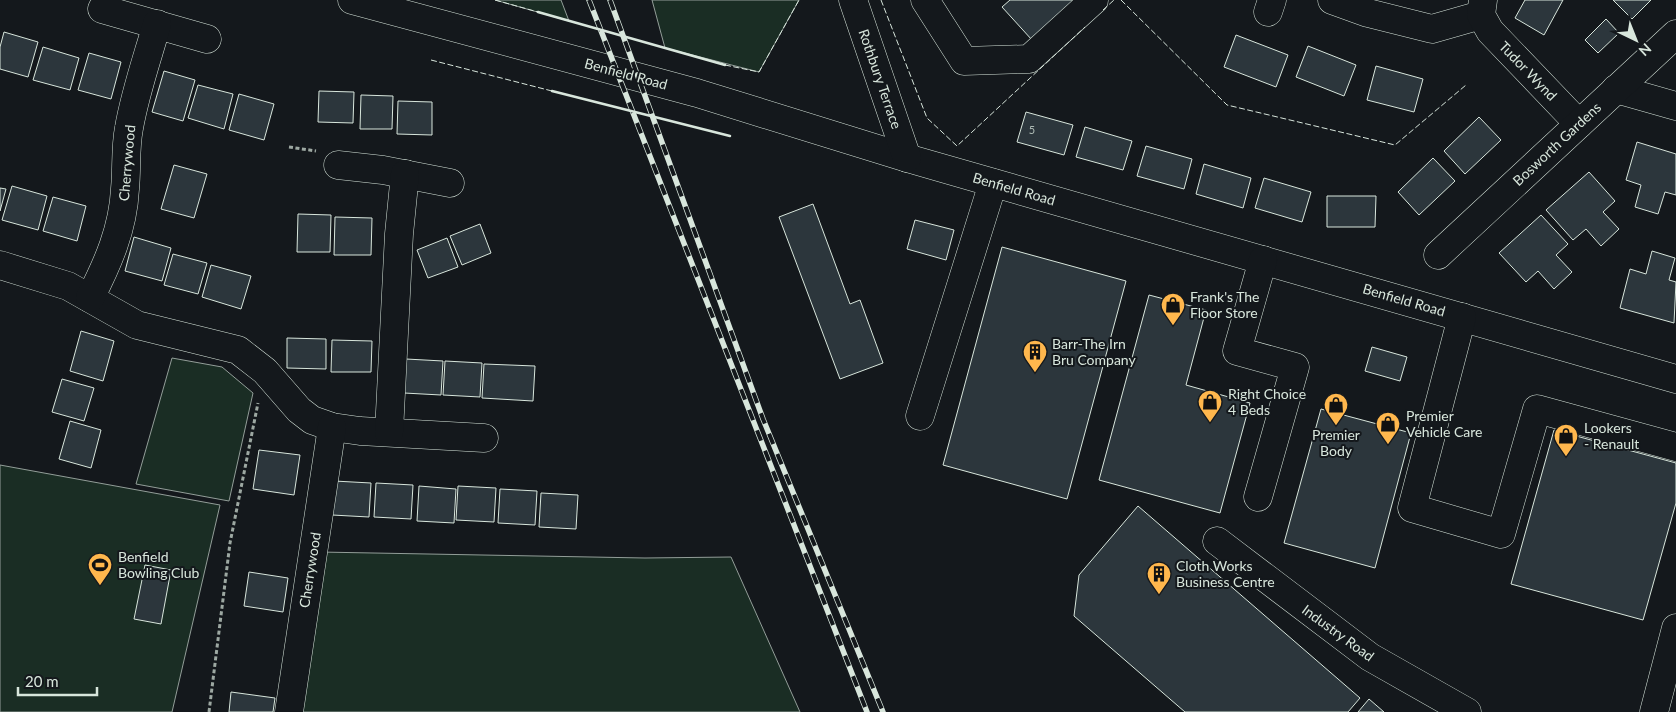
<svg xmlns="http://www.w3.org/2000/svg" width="1676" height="712" font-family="Lato,sans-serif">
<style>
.green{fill:#1a2d24;stroke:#939e99}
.building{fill:#2c363c;stroke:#d8e6dc}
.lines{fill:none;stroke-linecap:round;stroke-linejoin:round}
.minor-casing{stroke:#d8e6dc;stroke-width:29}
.path{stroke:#9da8a2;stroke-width:3;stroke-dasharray:4 2.5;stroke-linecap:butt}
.minor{stroke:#14181c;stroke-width:28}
.rail-casing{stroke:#d8e6dc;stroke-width:5.5}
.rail{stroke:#14181c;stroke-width:4;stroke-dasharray:11;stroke-linecap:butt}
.fence{stroke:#d8e6dc;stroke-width:1;stroke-dasharray:6 2.5;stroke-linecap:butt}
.wall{stroke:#d8e6dc;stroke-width:2.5}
.labels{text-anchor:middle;stroke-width:4;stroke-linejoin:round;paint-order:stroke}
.number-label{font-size:11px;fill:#adbab4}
.street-label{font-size:14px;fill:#d8e6dc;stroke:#14181c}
.poi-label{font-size:14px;fill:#d8e6dc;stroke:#14181c;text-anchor:start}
</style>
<rect width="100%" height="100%" fill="#14181c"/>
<!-- green -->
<g class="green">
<path d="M495 0H561L569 21Z"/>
<path d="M652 0H799L759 72 665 48Z"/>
<path d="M172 358 222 367 253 393 229 501 136 484Z"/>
<path d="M0 465 220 505 172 712H0Z"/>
<path d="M319 552 645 558 731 557 800 712H300Z"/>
</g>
<!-- building -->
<g class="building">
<path d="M1010 0H1075L1032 40 1002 7Z"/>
<path d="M1525 0H1563L1544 35 1515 18Z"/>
<path d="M1613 0H1651L1632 19Z"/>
<path d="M1606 19 1619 33 1598 53 1585 40Z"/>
<path d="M4 32 38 42 28 77 0 69V47Z"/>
<path d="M1236 35 1288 55 1276 87 1224 67Z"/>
<path d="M1308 46 1356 65 1344 96 1296 77Z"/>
<path d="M43 47 79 58 70 90 33 80Z"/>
<path d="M89 53 121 62 111 99 78 90Z"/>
<path d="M1376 66 1423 79 1414 112 1367 100Z"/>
<path d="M164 71 195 80 183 121 152 112Z"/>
<path d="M198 85 233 94 224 129 188 118Z"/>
<path d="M319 91 354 92 353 123 318 122Z"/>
<path d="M239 94 274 104 264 140 229 130Z"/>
<path d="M361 95 393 96 392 129H360Z"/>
<path d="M398 101 432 102V135L397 134Z"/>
<path d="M1026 112 1073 125 1064 155 1017 142Z"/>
<path d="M1479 117 1501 140 1465 174 1444 151Z"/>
<path d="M1085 127 1132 141 1123 170 1076 157Z"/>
<path d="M1637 142 1676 154V195L1665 192 1658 214 1635 207 1641 185 1626 180Z"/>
<path d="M1146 146 1192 159 1184 189 1137 176Z"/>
<path d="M1433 158 1455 181 1419 215 1398 192Z"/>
<path d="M1204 164 1251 178 1243 208 1196 194Z"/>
<path d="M174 165 207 174 194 218 161 209Z"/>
<path d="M1589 172 1615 201 1603 212 1619 229 1601 246 1586 229 1573 240 1546 210Z"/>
<path d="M1264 178 1311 192 1302 222 1255 208Z"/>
<path d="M12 186 47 196 38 230 2 220Z"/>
<path d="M0 188 6 189 0 211Z"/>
<path d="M1327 196H1376L1375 227H1327Z"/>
<path d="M53 197 86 206 77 241 43 231Z"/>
<path d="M813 204 850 304 860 300 883 363 840 379 779 217Z"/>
<path d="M298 214 331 215 330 252H297Z"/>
<path d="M1541 215 1568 244 1556 255 1572 272 1554 289 1538 271 1526 282 1499 253Z"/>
<path d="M335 217 372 218 371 255H334Z"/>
<path d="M915 220 954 230 946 260 907 249Z"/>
<path d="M480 224 491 253 462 265 450 236Z"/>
<path d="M134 237 171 248 162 281 125 271Z"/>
<path d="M447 238 458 267 428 278 417 250Z"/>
<path d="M1002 247 1126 281 1067 499 943 465Z"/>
<path d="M1652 251 1675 258 1669 280 1676 282 1674 323 1620 308 1630 269 1646 274Z"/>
<path d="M173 254 207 263 198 294 164 285Z"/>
<path d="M211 265 251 276 241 309 202 297Z"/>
<path d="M1149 295 1206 310 1186 385 1250 403 1220 513 1099 480Z"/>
<path d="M81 331 114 341 103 381 70 371Z"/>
<path d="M287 338 326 339V369L287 368Z"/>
<path d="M332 340 372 341 371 372H331Z"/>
<path d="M1372 347 1407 357 1400 381 1365 371Z"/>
<path d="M406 359 443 361 441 395 404 393Z"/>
<path d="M445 361 482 363 480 397 443 395Z"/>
<path d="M484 364 535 366 533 401 482 398Z"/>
<path d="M62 379 94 388 84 421 52 412Z"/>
<path d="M1321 409 1411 433 1375 568 1284 543Z"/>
<path d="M70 421 101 430 91 468 59 459Z"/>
<path d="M1554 430 1676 463V503L1643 620 1511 584Z"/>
<path d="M259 450 300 455 294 495 253 489Z"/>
<path d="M334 481 371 483 369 517 332 515Z"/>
<path d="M376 483 413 485 411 519 374 517Z"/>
<path d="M419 486 456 489 454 523 417 521Z"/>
<path d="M458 486 496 488 494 522 456 520Z"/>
<path d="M500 489 537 491 535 525 498 523Z"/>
<path d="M541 493 578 495 576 529 539 527Z"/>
<path d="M1138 506 1360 698 1348 712H1185L1074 616 1079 575Z"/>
<path d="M145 565 171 570 161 624 134 619Z"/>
<path d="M249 572 288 578 283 612 244 606Z"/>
<path d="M231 692 275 698 273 712H229Z"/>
<path d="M1369 699 1384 712H1358Z"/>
</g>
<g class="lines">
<defs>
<g id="minor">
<path d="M352 0 697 93 907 158 1676 379"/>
<path d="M853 0 907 158"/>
<path d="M925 0 964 61 1029 59 1094 0"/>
<path d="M1332 0 1368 13 1432 29 1481 15"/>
<path d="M1483 0 1481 15 1490 31 1579 124"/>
<path d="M102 9 207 39"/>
<path d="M1268 12 1272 0"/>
<path d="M1616 89 1676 106"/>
<path d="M338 165 383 170 450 183"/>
<path d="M1438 255 1676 34"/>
<path d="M0 265 68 286 137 325 238 350 265 371 299 410 312 420 332 427 360 431 484 438"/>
<path d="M90 298C108 263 123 229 125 189 127 169 125 148 129 128 135 93 147 59 157 24"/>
<path d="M1462 317 1412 508 1501 534 1537 409 1676 447"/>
<path d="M920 416 993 183"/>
<path d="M389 432 399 234 405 174"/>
<path d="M1258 497 1295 367 1237 351 1263 260"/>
<path d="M1217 541 1370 657 1467 712"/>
<path d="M289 712 332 427"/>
<path d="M1654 712 1676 628"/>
</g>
</defs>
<!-- minor casing -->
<use href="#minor" class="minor-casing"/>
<!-- path -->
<g class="path">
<path d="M289 147 316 151"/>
<path d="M209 712 230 543 258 403"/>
</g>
<!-- minor -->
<use href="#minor" class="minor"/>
<defs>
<g id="rail">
<path d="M589 0 867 712"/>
<path d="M610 0 763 419 883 712"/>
</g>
</defs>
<!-- rail casing -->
<use href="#rail" class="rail-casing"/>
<!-- rail -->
<use href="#rail" class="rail"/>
<!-- fence -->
<g class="fence">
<path d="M495 0 538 12"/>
<path d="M881 0 927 118 957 146 1085 27"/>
<path d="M1121 0 1227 105 1395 145 1466 85"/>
<path d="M1103 10 1114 0"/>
<path d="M431 60 552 91"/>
<path d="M725 65 759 72 799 0"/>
</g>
<!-- wall -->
<g class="wall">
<path d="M538 12 725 65"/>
<path d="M552 91 730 136"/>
</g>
</g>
<!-- icons -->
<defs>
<symbol id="shop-pin" viewBox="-11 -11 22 30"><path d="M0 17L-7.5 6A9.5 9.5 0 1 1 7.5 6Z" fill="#ffb74d" stroke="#14181c"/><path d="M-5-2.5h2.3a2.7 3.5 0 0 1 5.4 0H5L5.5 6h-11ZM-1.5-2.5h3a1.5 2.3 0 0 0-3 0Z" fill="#111"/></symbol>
<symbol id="building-pin" viewBox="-11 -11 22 30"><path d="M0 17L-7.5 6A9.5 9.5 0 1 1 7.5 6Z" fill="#ffb74d" stroke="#14181c"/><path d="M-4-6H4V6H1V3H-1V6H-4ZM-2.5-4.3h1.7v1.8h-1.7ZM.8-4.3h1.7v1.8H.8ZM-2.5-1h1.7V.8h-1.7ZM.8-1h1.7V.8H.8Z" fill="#111"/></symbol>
<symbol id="stadium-pin" viewBox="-11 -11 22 30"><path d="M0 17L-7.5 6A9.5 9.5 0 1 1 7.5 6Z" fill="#ffb74d" stroke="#14181c"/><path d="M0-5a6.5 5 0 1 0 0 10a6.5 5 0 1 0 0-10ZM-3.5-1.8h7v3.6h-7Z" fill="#111"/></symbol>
</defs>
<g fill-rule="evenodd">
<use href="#shop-pin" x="1159" y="291" width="28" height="38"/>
<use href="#building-pin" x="1021" y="338" width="28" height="38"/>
<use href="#shop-pin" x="1196" y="388" width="28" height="38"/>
<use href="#shop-pin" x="1322" y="391" width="28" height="38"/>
<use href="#shop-pin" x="1374" y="410" width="28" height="38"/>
<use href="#shop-pin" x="1552" y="422" width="28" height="38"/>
<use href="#stadium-pin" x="86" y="551" width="28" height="38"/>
<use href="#building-pin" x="1145" y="560" width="28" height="38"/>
</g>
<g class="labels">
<!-- number labels -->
<g class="number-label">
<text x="1032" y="134">5</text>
</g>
<!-- street labels -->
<g class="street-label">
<text transform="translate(1528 71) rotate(46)" y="5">Tudor Wynd</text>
<text transform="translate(626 74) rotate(15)" y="5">Benfield Road</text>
<text transform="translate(880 79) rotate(71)" y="5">Rothbury Terrace</text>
<text transform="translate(1557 144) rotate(-43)" y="5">Bosworth Gardens</text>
<text transform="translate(127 163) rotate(-85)" y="5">Cherrywood</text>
<text transform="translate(1014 189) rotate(16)" y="5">Benfield Road</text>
<text transform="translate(1404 300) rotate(16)" y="5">Benfield Road</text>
<text transform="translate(310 570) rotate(-81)" y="5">Cherrywood</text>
<text transform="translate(1338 633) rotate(36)" y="5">Industry Road</text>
</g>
<!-- poi labels -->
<g class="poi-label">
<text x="1190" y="302">Frank's The<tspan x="1190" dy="16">Floor Store</tspan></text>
<text x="1052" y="349">Barr-The Irn<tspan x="1052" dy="16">Bru Company</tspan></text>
<text x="1228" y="399">Right Choice<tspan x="1228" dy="16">4 Beds</tspan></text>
<text x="1406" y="421">Premier<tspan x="1406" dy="16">Vehicle Care</tspan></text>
<text x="1584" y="433">Lookers<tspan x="1584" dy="16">- Renault</tspan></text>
<text x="1336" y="440" text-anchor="middle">Premier<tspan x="1336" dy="16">Body</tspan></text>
<text x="118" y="562">Benfield<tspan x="118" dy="16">Bowling Club</tspan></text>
<text x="1176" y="571">Cloth Works<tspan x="1176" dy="16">Business Centre</tspan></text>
</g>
</g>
<!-- north arrow -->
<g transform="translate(1636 40) rotate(137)" stroke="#14181c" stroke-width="4" paint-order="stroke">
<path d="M0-4L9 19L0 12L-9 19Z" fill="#d8e6dc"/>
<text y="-8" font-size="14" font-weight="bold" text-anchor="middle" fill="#d8e6dc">N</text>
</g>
<!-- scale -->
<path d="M18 687v8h79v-8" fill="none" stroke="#d8e6dc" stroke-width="2.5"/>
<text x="25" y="687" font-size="15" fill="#d8e6dc" stroke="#14181c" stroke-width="4" paint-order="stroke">20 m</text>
</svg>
